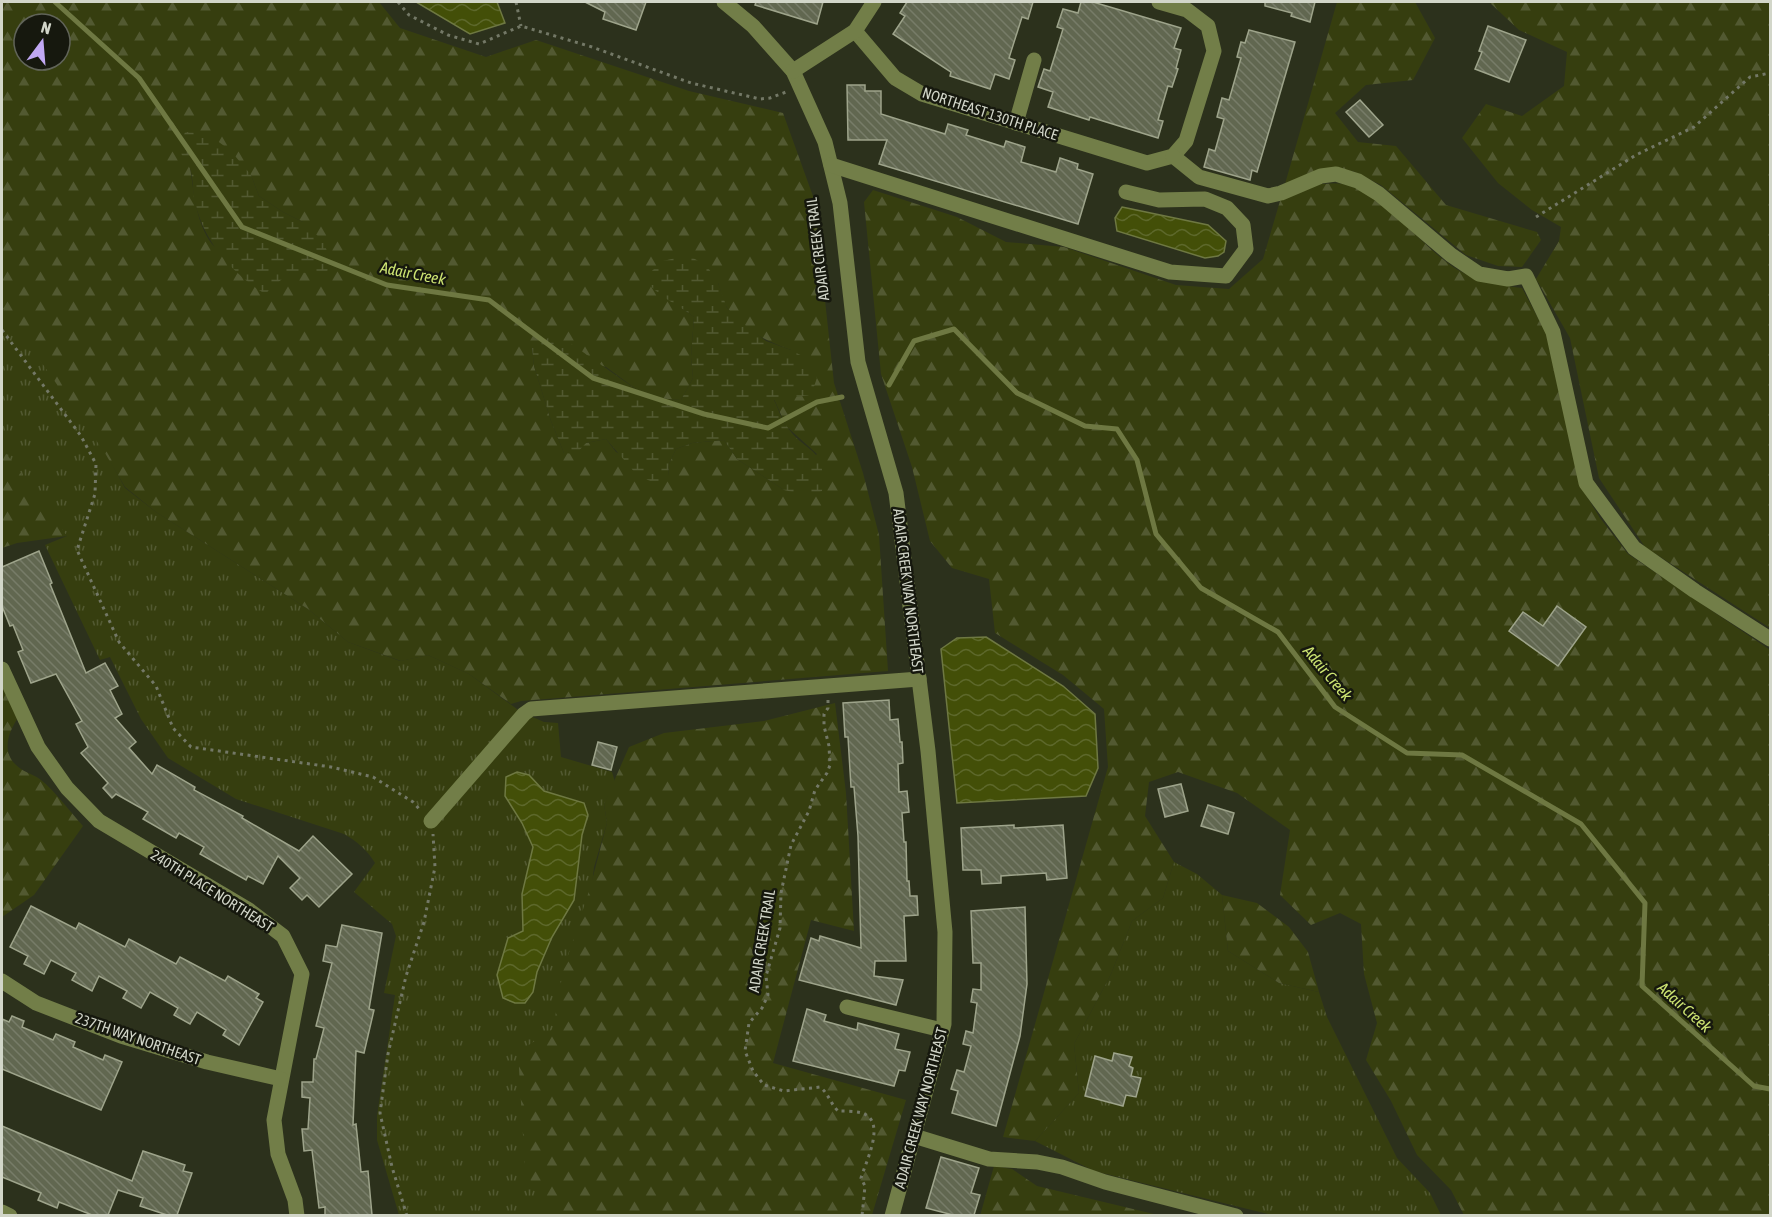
<svg xmlns="http://www.w3.org/2000/svg" width="1772" height="1217" font-family="'Asap Condensed',sans-serif">
<style>
.grass{fill:url(#grass-tufts)}
.forest{fill:url(#forest-firs);fill-rule:evenodd}
.wetland{fill:url(#wetland-marsh)}
.water{fill:url(#water-waves);stroke:#6e7842;stroke-width:1.5}
.lines{fill:none;stroke-linecap:round;stroke-linejoin:round}
.stream{stroke:#6e7842;stroke-width:5}
.building{fill:url(#building-back-hatch);stroke:#9ea48b;stroke-width:1.5}
.path{stroke:#737866;stroke-width:3;stroke-dasharray:3 4.5;stroke-linecap:butt}
.minor{stroke:#727e48;stroke-width:15}
.labels{text-anchor:middle;stroke-width:5;stroke-linejoin:round;paint-order:stroke}
.street-label{font-size:15px;fill:#d2d6c9;stroke:#16180e}
.water-label{font-size:16px;font-style:italic;fill:#cde472;stroke:#16180e}
</style>
<defs>
<pattern id="grass-tufts" width="24" height="20" patternUnits="userSpaceOnUse" patternTransform="scale(1.5)"><rect width="24" height="20" fill="#363e0f"/><path d="M3 7l-1-3M5 7V3M7 7l1-3M15 17l-1-3M17 17v-4M19 17l1-3" fill="none" stroke="#525931"/></pattern>
<pattern id="forest-firs" width="22" height="20" patternUnits="userSpaceOnUse" patternTransform="scale(1.5)"><rect width="22" height="20" fill="#363e0f"/><path d="M5 1l3.5 6h-7zM16 11l3.5 6h-7z" fill="#525931"/></pattern>
<pattern id="wetland-marsh" width="20" height="14" patternUnits="userSpaceOnUse" patternTransform="scale(1.5)"><rect width="20" height="14" fill="#363e0f"/><path d="M1 5h8M5 5V1M11 12h8M15 12V8" fill="none" stroke="#525931"/></pattern>
<pattern id="water-waves" width="16" height="10" patternUnits="userSpaceOnUse" patternTransform="scale(1.5)"><rect width="16" height="10" fill="#434f08"/><path d="M0 5q4-4 8 0t8 0" fill="none" stroke="#5d682b"/></pattern>
<pattern id="building-back-hatch" width="6" height="6" patternUnits="userSpaceOnUse" patternTransform="scale(1.5)"><rect width="6" height="6" fill="#616750"/><path d="M-1 5l2 2M0 0l6 6M5-1l2 2" fill="none" stroke="#777c68"/></pattern>
</defs>
<rect width="100%" height="100%" fill="#2c311c"/>
<!-- grass -->
<g class="grass">
<path d="M2 262 125 488 156 512 308 609 348 642 400 661 428 655 469 674 521 712 544 722 558 723 561 757 612 772 615 782 604 804 607 823 594 867 554 1215H399L377 1140V1116L395 995 384 993 396 936 392 924 354 892 375 863C367 850 358 842 344 834L236 799 168 758 141 719 110 657 100 660 45 545 67 536 2 469Z"/>
<path d="M1174 862 1197 874 1222 895 1228 951 1279 983 1319 992 1327 1017 1397 1158 1430 1193 1441 1215H1272L1094 1171 1035 1141 1079 1093 1074 1044 1111 974 1132 921 1163 898Z"/>
</g>
<!-- forest -->
<g class="forest">
<path d="M2 2H379L400 28 486 57 536 40 689 91 783 113 814 199 834 383 863 473 879 535 888 671 521 701 511 704 469 674 428 655 401 661 348 642 308 609 156 512 125 487 105 453 2 306ZM24 24H60V60H24ZM190 167 251 175 259 196 283 212 303 222 290 272 278 281C266 274 218 252 212 244 196 223 194 193 190 167ZM718 283C721 291 723 302 728 309 744 330 767 342 791 350L774 399 786 426 817 454 784 490 737 459 724 440 692 443 676 449 669 464 668 476 616 452 606 439 586 443 564 453 551 421 534 366 532 347 606 367 640 392 655 398 681 400 693 378 691 357 694 317 679 306Z"/>
<path d="M1337 2H1415L1435 38 1413 80 1366 85 1335 113 1358 142 1396 146 1446 205 1537 232 1541 240 1522 267 1498 266 1466 255 1381 185 1353 171 1323 170 1285 184Z"/>
<path d="M1489 2H1770V628L1645 547 1599 478 1570 338 1536 279 1559 241 1561 227 1532 210 1498 183 1462 138 1486 104 1522 116 1564 86 1567 52 1519 30Z"/>
<path d="M1320 184C1327 184 1336 183 1343 184 1377 190 1420 243 1449 264 1469 279 1498 285 1522 288L1546 333 1580 485 1600 518 1628 554 1770 650V1215H1464L1451 1190 1417 1155 1391 1101 1366 1060 1377 1023 1364 974 1361 924 1340 913 1311 925 1280 895 1290 830 1237 793 1178 772 1149 782 1145 816 1174 862 1163 898 1132 921 1111 974 1074 1044 1079 1093 1035 1141 1003 1137 1108 767 1104 709 1063 675 995 633 989 579 952 568 930 541 912 467 881 374 864 202 873 190 957 217 1006 242 1064 247 1176 285 1229 289 1263 259 1280 201Z"/>
<path d="M2 448 67 536 17 543 2 548Z"/>
<path d="M2 685 19 716C7 734 0 755 21 769 27 773 35 775 41 780 56 792 70 812 83 826L34 895 2 917Z"/>
<path d="M835 703 846 793 854 931 811 920 773 1063 906 1100 872 1215H543L539 1198 525 1169 518 1052 553 1029 563 971 590 888 607 823 604 804 629 747 664 733 764 721Z"/>
<path d="M1222 895 1257 903 1289 927 1308 952 1319 992 1279 983 1228 951Z"/>
<path d="M994 1166 1012 1169 1037 1186 1158 1215 980 1216Z"/>
</g>
<!-- wetland -->
<g class="wetland">
<path d="M185 132 206 133 230 150 251 175 259 196 283 212 303 222 323 241 329 256 327 274 290 272 265 294C231 272 205 243 195 203 192 192 194 177 189 166 187 161 182 156 179 151Z"/>
<path d="M688 255 707 266 718 283 727 308 746 326 766 341 791 350 808 359 817 378 811 395 774 400C778 408 781 418 786 425 805 455 827 444 822 491L809 496 784 490 737 459 724 440 692 443 676 449 669 464 668 476 659 485 637 475 606 439 586 443 576 454 564 453 551 421 534 366 532 347 550 337 570 343 640 392 655 398 681 400 693 378 691 357 694 317C676 303 658 297 644 278L663 261Z"/>
</g>
<!-- water -->
<g class="water">
<path d="M416 2H497L505 23 470 34Z"/>
<path d="M1122 207 1208 225 1226 241 1224 252 1218 256 1205 258 1117 231 1115 218Z"/>
<path d="M986 637 1063 686 1095 714 1098 768 1086 796 957 803 941 649 957 638Z"/>
<path d="M517 772 529 775 544 791 584 803 588 815 582 835 574 900 552 937 537 972 533 992 525 1003H515L503 998 497 975 508 938 523 931 522 894 533 847 522 823 505 796 506 777Z"/>
</g>
<g class="lines">
<!-- stream -->
<g class="stream">
<path d="M55 2 139 78 242 227 387 285 489 300 593 378 704 414 768 428 817 402 842 397"/>
<path d="M889 385 914 341 954 329 1017 393 1085 426 1117 429 1137 460 1156 534 1201 588 1278 632 1335 707 1407 753 1462 755 1581 824 1645 903 1642 986 1754 1086 1770 1089"/>
</g>
</g>
<!-- building -->
<g class="building">
<path d="M585 2H646L636 30 603 19 605 12Z"/>
<path d="M756 2H823L817 24 755 5Z"/>
<path d="M907 2H1033L1028 19 1022 17 1009 58 1015 60 1009 79 995 74 990 89 950 76 951 72 893 34 905 16 900 13Z"/>
<path d="M1081 2H1093L1181 28 1174 48 1181 50 1176 68 1178 69 1172 87 1168 86 1158 120 1163 121 1158 138 1090 117 1089 120 1048 107 1053 92 1038 87 1044 69 1050 71 1055 55 1063 29 1057 27 1063 9 1078 13Z"/>
<path d="M1265 2H1315L1310 22 1291 16 1292 13 1265 6Z"/>
<path d="M1488 26 1526 40 1509 82 1475 69 1482 52 1479 51Z"/>
<path d="M1249 30 1295 42 1257 172 1252 170 1250 180 1204 167 1209 149 1215 151 1224 119 1217 117 1222 98 1229 100 1241 58 1237 57 1241 42 1245 43Z"/>
<path d="M847 85H865V91H881V114L945 134 948 124 968 130 966 135 982 140 1004 147 1006 141 1025 147 1021 162 1056 172 1060 158 1078 164 1077 169 1093 174 1078 224 879 164 887 140H848Z"/>
<path d="M1360 100 1383 125 1369 137 1346 112Z"/>
<path d="M39 551 52 583 50 584 86 673 105 663 118 686 110 690 122 714 115 718 136 742 129 748 152 774 157 765 195 787 194 790 243 816 242 818 299 851 313 836 352 874 319 907 307 895 302 900 290 888 300 878 278 856 263 884 248 876 246 880 200 854 204 847 179 833 176 838 143 819 148 812 116 794 112 798 103 788 108 783 81 753 88 747 76 724 82 721 56 674 31 683 18 652 23 650 13 625 10 626 2 606V567Z"/>
<path d="M1557 606 1586 627 1558 666 1509 631 1523 612 1543 626Z"/>
<path d="M889 700 890 720 898 719 900 742H902L903 763 898 764 899 792 907 791 909 812 902 813 904 842H906L907 881H909L910 896H917L918 915 904 916 906 961H875L874 976 903 980 896 1005 799 980 811 938 819 941 820 936 861 948 858 836 854 787H851L848 737H845L843 703Z"/>
<path d="M598 742 617 747 611 770 592 765Z"/>
<path d="M1181 784 1188 811 1165 817 1158 789Z"/>
<path d="M1208 805 1234 813 1228 834 1201 826Z"/>
<path d="M1014 825V828L1063 825 1067 878 1047 880 1046 873 1001 876V883L982 884 981 870H963L961 828Z"/>
<path d="M31 906 76 929 79 923 125 947 129 939 176 964 180 957 225 981 228 976 259 994 256 998 263 1002 239 1045 223 1035 226 1030 197 1012 190 1024 174 1015 178 1008 150 992 141 1008 123 998 127 991 99 976 92 991 72 980 76 973 51 960 44 974 24 964 28 956 10 947Z"/>
<path d="M1025 907 1027 984 1020 1036 996 1126 952 1113 958 1091 951 1089 957 1070 964 1072 971 1046 963 1044 966 1031 973 1033 977 1003 971 1002 973 989 981 990V963H973L971 911Z"/>
<path d="M342 925 382 933 369 1009 374 1010 364 1053 356 1051 353 1125 356 1124 361 1172 368 1171 372 1215H325V1207L319 1208 312 1150 304 1151 302 1129H308L310 1098 302 1097V1082H313L314 1059H316L324 1028 316 1026 332 963 323 961 326 945 337 947Z"/>
<path d="M807 1009 826 1015 824 1021 857 1030 858 1023 899 1034 895 1049 910 1052 905 1071 899 1070 894 1086 793 1061Z"/>
<path d="M12 1016 24 1021 22 1027 53 1040 56 1034 75 1042 73 1047 103 1060 105 1055 122 1062 101 1110 2 1069V1019L9 1022Z"/>
<path d="M1114 1053 1132 1057 1129 1066 1133 1068 1131 1076 1141 1078 1136 1097 1126 1095 1123 1106 1085 1096 1095 1056 1112 1061Z"/>
<path d="M2 1126 132 1181 143 1151 185 1165 183 1171 192 1173 177 1215H167L140 1206 143 1198 118 1190 108 1215H92L59 1202 57 1208 38 1200 41 1193 2 1177Z"/>
<path d="M941 1157 979 1168 971 1193 980 1195 974 1215H953L926 1208Z"/>
</g>
<g class="lines">
<!-- path -->
<g class="path">
<path d="M398 2 409 15 448 35 479 44 521 26 592 47 691 83 760 99 770 98 786 92"/>
<path d="M516 2 521 26"/>
<path d="M1536 217 1636 155 1694 127 1750 77 1770 73"/>
<path d="M2 330 81 436 96 464 95 494 77 550 119 642 156 686 173 728 191 747 331 767 373 777 413 802 421 811"/>
<path d="M828 700V708L824 714V726L829 746 830 765 827 773 815 790 809 811 791 845 781 893 780 928 766 976 768 995 762 1008 749 1023 745 1051 753 1071 764 1085 784 1091 820 1087C829 1094 830 1103 838 1111 845 1111 855 1111 862 1113 887 1121 866 1161 861 1178L865 1186 862 1216"/>
<path d="M407 1216 392 1167 380 1113 388 1054 406 976 424 922 435 867 433 834"/>
</g>
<!-- minor -->
<g class="minor">
<path d="M724 2 753 26 793 71 825 142 840 203 858 362 896 493 928 751 945 932 944 1024 892 1216"/>
<path d="M855 31 895 78 922 94 1147 163 1173 156 1186 141 1214 51 1208 26 1187 10 1159 2"/>
<path d="M793 71 855 31 874 2"/>
<path d="M1016 123 1034 60"/>
<path d="M1173 156 1199 177 1268 196 1281 193 1321 176 1336 174 1358 181 1379 194 1451 255 1479 274 1508 279 1526 276 1553 332 1586 483 1634 548 1695 591 1770 639"/>
<path d="M831 165 1170 272 1226 276 1246 249 1243 225 1227 208 1205 199 1159 200 1126 192"/>
<path d="M2 669 38 747 67 788 99 821 249 910 283 936 302 974 274 1120 278 1154 295 1200 297 1216"/>
<path d="M431 821 524 714 531 709 919 679"/>
<path d="M2 981 36 1003 121 1036 207 1062 281 1079"/>
<path d="M847 1007 942 1030"/>
<path d="M914 1136 989 1159 1037 1162 1062 1167 1105 1182 1236 1216"/>
<path d="M2 1212 10 1216"/>
</g>
</g>
<g class="labels">
<!-- street labels -->
<g class="street-label">
<text transform="translate(990 114) rotate(18)" y="5">NORTHEAST 130TH PLACE</text>
<text transform="translate(818 249) rotate(-97)" y="5">ADAIR CREEK TRAIL</text>
<text transform="translate(908 591) rotate(83)" y="5">ADAIR CREEK WAY NORTHEAST</text>
<text transform="translate(212 891) rotate(32)" y="5">240TH PLACE NORTHEAST</text>
<text transform="translate(762 941) rotate(-81)" y="5">ADAIR CREEK TRAIL</text>
<text transform="translate(138 1039) rotate(19)" y="5">237TH WAY NORTHEAST</text>
<text transform="translate(921 1108) rotate(-75)" y="5">ADAIR CREEK WAY NORTHEAST</text>
</g>
<!-- water labels -->
<g class="water-label">
<text transform="translate(413 273) rotate(11)" y="6">Adair Creek</text>
<text transform="translate(1328 673) rotate(50)" y="6">Adair Creek</text>
<text transform="translate(1685 1007) rotate(42)" y="6">Adair Creek</text>
</g>
</g>
<!-- border -->
<rect width="1772" height="1217" fill="none" stroke="#d2d6c9" stroke-width="6"/>
<!-- north arrow -->
<g transform="translate(42 42) rotate(16)"><circle r="28" fill="#16180e" stroke="#616459" stroke-width="1.5"/>
<path d="M0-4.5L10 22L0 15L-10 22Z" fill="#c1a8f3"/>
<text y="-9" font-size="16" font-weight="bold" text-anchor="middle" fill="#d2d6c9">N</text>
</g>
</svg>
